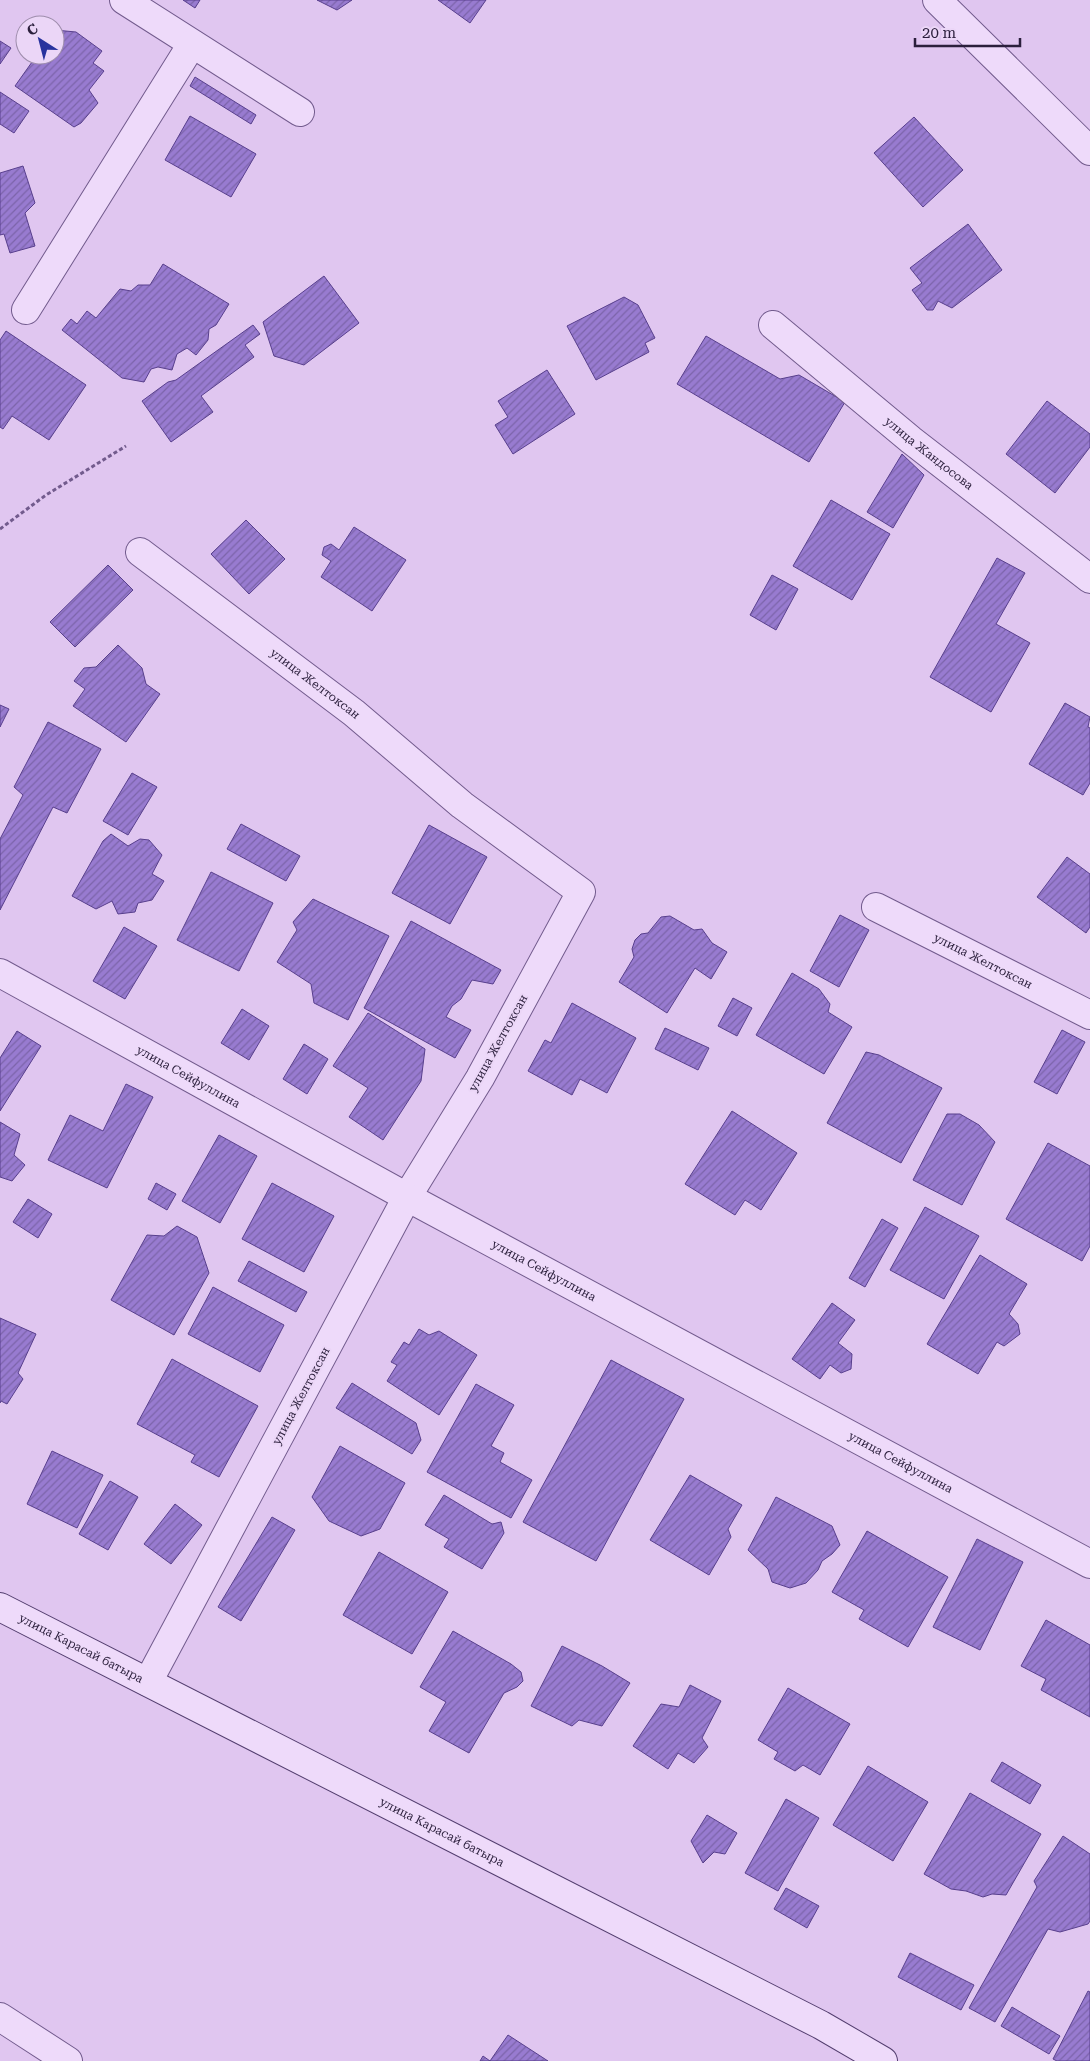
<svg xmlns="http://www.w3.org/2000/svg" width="1090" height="2061" font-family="'Roboto Serif',serif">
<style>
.building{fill:url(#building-hatch);stroke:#583f8d}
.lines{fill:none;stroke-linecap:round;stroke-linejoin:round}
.street-casing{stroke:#725b8d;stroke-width:30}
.secondary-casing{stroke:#533e6f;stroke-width:30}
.path{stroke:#725b8d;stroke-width:3;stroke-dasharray:4 2.5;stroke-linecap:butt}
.street{stroke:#eedafa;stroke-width:28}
.secondary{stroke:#eedafa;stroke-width:28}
.labels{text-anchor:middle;stroke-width:4;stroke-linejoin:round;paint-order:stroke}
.street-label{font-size:12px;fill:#2b1f3c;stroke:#ebd6f7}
</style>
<defs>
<pattern id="building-hatch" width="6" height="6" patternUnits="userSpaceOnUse" patternTransform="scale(1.25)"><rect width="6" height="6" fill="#987bd0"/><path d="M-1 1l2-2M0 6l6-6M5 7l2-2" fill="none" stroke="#7c64aa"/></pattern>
</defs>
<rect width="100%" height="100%" fill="#e0c6f0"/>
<!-- building -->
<g class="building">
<path d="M183 0H200L195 8Z"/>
<path d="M317 0H352L337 10Z"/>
<path d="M438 0H486L470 23Z"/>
<path d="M55 30 76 32 102 51 93 63 104 71 89 90 98 103 81 123 74 127 15 86 37 55H55Z"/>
<path d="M0 41 11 48 0 64Z"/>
<path d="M195 77 256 115 251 124 190 86Z"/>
<path d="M0 92 29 111 14 133 0 124Z"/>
<path d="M190 116 256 154 231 197 165 160Z"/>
<path d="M914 117 963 170 923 207 874 153Z"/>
<path d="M23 166 35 203 25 213 35 246 10 253 4 234 0 235V173Z"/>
<path d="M968 224 1002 270 952 308 938 301 933 310H927L912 290 922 283 910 268Z"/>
<path d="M163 264 229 304 216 325 209 329 208 340 196 355 187 348 177 354 172 370 158 367 151 369 144 382 122 378 62 330 71 319 77 324 87 311 96 318 120 289 131 291 138 285H150Z"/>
<path d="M324 276 359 323 304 365 274 356 263 322Z"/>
<path d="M624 297 638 305 655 338 645 343 649 352 596 380 567 326Z"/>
<path d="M253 325 260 334 245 345 254 357 201 396 213 412 171 442 142 401 168 382 176 380Z"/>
<path d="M6 331 86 385 49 440 12 416 3 429 0 427V340Z"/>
<path d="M706 336 780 379 799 375 845 402 809 462 677 384Z"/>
<path d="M547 370 575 414 513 454 495 425 508 417 498 401Z"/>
<path d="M1047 401 1090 434V447L1055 493 1006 454Z"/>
<path d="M902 454 924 475 893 528 867 512Z"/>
<path d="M831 500 890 534 852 600 793 566Z"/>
<path d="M246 520 285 559 249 594 211 554Z"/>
<path d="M354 527 406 560 372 611 321 577 331 561 322 555 324 547 331 544 339 550Z"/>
<path d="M997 558 1025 573 996 624 1030 643 991 712 930 677Z"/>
<path d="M108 565 133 590 75 647 50 622Z"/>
<path d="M772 575 798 589 776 630 750 615Z"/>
<path d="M118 645 142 668 146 684 160 694 126 742 73 706 85 689 74 681 84 668 96 667Z"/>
<path d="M1065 703 1090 717 1088 727 1090 728V783L1083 795 1029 764Z"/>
<path d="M0 705 9 709 0 727Z"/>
<path d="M48 722 101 749 67 813 53 807 0 910V839L23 795 14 787Z"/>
<path d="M132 773 157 787 128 835 103 821Z"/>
<path d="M241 824 300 856 286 881 227 849Z"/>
<path d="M429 825 487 857 450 924 392 893Z"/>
<path d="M111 834 128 846 140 839 149 840 162 855 152 874 164 881 152 900 138 903 135 912 118 914 112 901 96 909 72 896 103 841Z"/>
<path d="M1067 857 1090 874V927L1086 933 1037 897Z"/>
<path d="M211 872 273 903 239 971 177 940Z"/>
<path d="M313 899 389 936 348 1020 314 1003 311 984 277 962 297 930 293 922Z"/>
<path d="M840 915 869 930 839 987 810 971Z"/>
<path d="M670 916 694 930 702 929 712 943 727 952 711 979 695 968 667 1013 619 982 634 957 632 949 635 940 641 934 648 933 661 917Z"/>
<path d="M411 921 501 970 493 984 472 980 461 999 452 1006 446 1017 471 1030 455 1058 364 1008Z"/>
<path d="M124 927 157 946 125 999 93 981Z"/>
<path d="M792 973 819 989 830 1004 828 1012 852 1027 824 1074 756 1035Z"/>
<path d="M733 998 752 1008 737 1036 718 1026Z"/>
<path d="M572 1003 636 1038 607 1093 580 1079 572 1095 528 1071 545 1040 551 1043Z"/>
<path d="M242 1009 269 1026 249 1060 221 1043Z"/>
<path d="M368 1013 425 1049 421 1081 383 1140 349 1117 368 1088 333 1066Z"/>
<path d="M665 1028 709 1048 698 1070 655 1049Z"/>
<path d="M1062 1030 1085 1042 1057 1094 1034 1082Z"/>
<path d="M17 1031 41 1046 0 1111V1058Z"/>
<path d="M304 1044 328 1059 307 1094 283 1079Z"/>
<path d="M866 1052 879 1055 942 1088 901 1163 827 1123Z"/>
<path d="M126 1084 153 1097 107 1188 48 1160 70 1115 103 1131Z"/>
<path d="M732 1111 797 1153 761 1210 745 1200 735 1215 685 1184Z"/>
<path d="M947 1114H960L979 1125 995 1142 962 1205 913 1180Z"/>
<path d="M0 1122 20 1134 14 1155 25 1165 12 1181 0 1177Z"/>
<path d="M219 1135 257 1156 220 1223 182 1201Z"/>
<path d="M1048 1143 1090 1166V1246L1082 1261 1006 1219Z"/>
<path d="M156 1183 176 1194 167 1210 148 1199Z"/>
<path d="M272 1183 334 1216 304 1272 242 1239Z"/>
<path d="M28 1199 52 1214 38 1238 13 1222Z"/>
<path d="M925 1207 979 1236 944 1299 890 1270Z"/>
<path d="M882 1219 898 1228 865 1287 849 1278Z"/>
<path d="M177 1226 197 1237 209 1273 174 1335 111 1300 147 1235 164 1236Z"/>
<path d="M980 1255 1027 1284 1009 1314 1018 1324 1020 1334 1004 1346 997 1342 978 1374 927 1344Z"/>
<path d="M249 1261 307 1292 296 1312 238 1281Z"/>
<path d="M213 1287 284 1325 260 1372 188 1334Z"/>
<path d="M832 1303 855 1320 838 1343 852 1354 851 1369 841 1373 830 1365 820 1379 792 1359Z"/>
<path d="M0 1318 36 1334 18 1373 23 1379 7 1404 1 1401 0 1403Z"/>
<path d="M419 1329 429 1335 439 1331 477 1355 439 1415 387 1381 397 1365 391 1362 404 1342 409 1345Z"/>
<path d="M172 1359 258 1406 219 1477 191 1462 195 1455 137 1424Z"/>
<path d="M611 1360 684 1399 596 1561 523 1522Z"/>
<path d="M352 1383 416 1423 421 1440 412 1454 336 1408Z"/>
<path d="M476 1384 514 1405 491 1446 504 1453 500 1462 532 1480 511 1518 427 1472Z"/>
<path d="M340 1446 405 1483 380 1529 361 1536 329 1521 312 1497Z"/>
<path d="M52 1451 103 1475 77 1528 27 1504Z"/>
<path d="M690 1475 742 1505 728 1529 731 1537 709 1575 650 1540Z"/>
<path d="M110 1481 138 1497 108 1550 79 1534Z"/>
<path d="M444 1495 492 1524 501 1522 504 1533 482 1569 444 1547 449 1539 425 1525Z"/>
<path d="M776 1497 832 1526 840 1545 832 1554 822 1561 818 1570 806 1583 790 1588 772 1582 768 1569 748 1550Z"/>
<path d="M175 1504 202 1525 171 1564 144 1544Z"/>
<path d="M272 1517 295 1530 241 1621 218 1607Z"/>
<path d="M867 1531 948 1577 908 1647 859 1619 864 1610 832 1592Z"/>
<path d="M977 1539 1023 1562 980 1650 933 1627Z"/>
<path d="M379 1552 448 1592 412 1654 343 1615Z"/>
<path d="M1046 1620 1090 1645V1717L1041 1690 1046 1679 1021 1666Z"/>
<path d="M453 1631 511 1664 521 1672 523 1681 517 1687 504 1693 469 1753 429 1731 446 1702 420 1687Z"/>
<path d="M562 1646 602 1666 630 1683 602 1726 579 1720 572 1726 531 1706Z"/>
<path d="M690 1685 721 1701 702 1738 708 1747 694 1763 678 1753 668 1769 633 1746 661 1704 679 1707Z"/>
<path d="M788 1688 850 1724 820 1775 803 1765 795 1771 774 1759 778 1752 758 1740Z"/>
<path d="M1002 1762 1041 1785 1030 1804 991 1781Z"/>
<path d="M868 1766 928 1802 893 1861 833 1825Z"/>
<path d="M970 1793 1041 1834 1006 1895 992 1894 983 1897 966 1891 951 1889 924 1874Z"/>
<path d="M786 1799 819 1818 778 1891 745 1873Z"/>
<path d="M707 1815 737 1833 725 1854 714 1852 703 1863 691 1841Z"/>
<path d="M1063 1836 1090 1854V1921L1088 1924 1060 1932 1048 1929 995 2022 969 2008 1037 1887 1034 1881Z"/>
<path d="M786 1888 819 1906 807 1928 774 1909Z"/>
<path d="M910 1953 974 1985 961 2010 898 1977Z"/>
<path d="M1088 1991 1090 1992V2061H1057L1053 2059Z"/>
<path d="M1012 2007 1060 2036 1049 2054 1001 2026Z"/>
<path d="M508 2035 548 2061H480L483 2056 490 2061Z"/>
</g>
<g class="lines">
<defs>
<g id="street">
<path d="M124 0 300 112"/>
<path d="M937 0 1090 151"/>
<path d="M26 310 192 44"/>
<path id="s1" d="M773 325 911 440 1090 579"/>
<path id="s2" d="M140 552 354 713 462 805 581 892 480 1078 407 1197 148 1682"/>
<path id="s3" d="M876 907 1090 1015"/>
<path id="s4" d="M0 973 407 1197 1090 1564"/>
<path d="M0 2017 68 2061"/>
</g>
<g id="secondary">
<path id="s5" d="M0 1607 821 2025 883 2061"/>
</g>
</defs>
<!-- street casing -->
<use href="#street" class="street-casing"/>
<!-- secondary casing -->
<use href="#secondary" class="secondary-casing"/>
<!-- path -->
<path class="path" d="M0 529 46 495 126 446"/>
<!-- street -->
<use href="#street" class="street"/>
<!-- secondary -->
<use href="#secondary" class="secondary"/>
</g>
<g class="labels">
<!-- street labels -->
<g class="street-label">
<text dy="4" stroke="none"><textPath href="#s1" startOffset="202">улица Жандосова</textPath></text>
<text dy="4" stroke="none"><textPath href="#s2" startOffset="219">улица Желтоксан</textPath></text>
<text dy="4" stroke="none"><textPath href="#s3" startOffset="120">улица Желтоксан</textPath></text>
<text transform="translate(498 1043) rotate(-61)" y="4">улица Желтоксан</text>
<text dy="4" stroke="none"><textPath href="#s4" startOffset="215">улица Сейфуллина</textPath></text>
<text dy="4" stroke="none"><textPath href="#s4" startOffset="620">улица Сейфуллина</textPath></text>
<text transform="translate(301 1396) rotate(-62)" y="4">улица Желтоксан</text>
<text dy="4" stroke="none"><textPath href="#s4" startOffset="1025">улица Сейфуллина</textPath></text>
<text dy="4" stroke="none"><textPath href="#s5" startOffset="91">улица Карасай батыра</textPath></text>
<text dy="4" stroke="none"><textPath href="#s5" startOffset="496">улица Карасай батыра</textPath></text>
</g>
</g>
<!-- north arrow -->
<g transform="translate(40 40) rotate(324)"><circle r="24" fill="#ebd6f7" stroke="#9e8dac"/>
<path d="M0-4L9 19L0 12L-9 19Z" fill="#28329e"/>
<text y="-8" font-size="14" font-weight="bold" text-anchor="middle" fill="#2b1f3c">С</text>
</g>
<!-- scale -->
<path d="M915 38v8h105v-8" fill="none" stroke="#2b1f3c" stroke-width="2.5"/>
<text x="922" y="38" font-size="15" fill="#2b1f3c" stroke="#ebd6f7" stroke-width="4" paint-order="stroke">20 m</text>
</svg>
